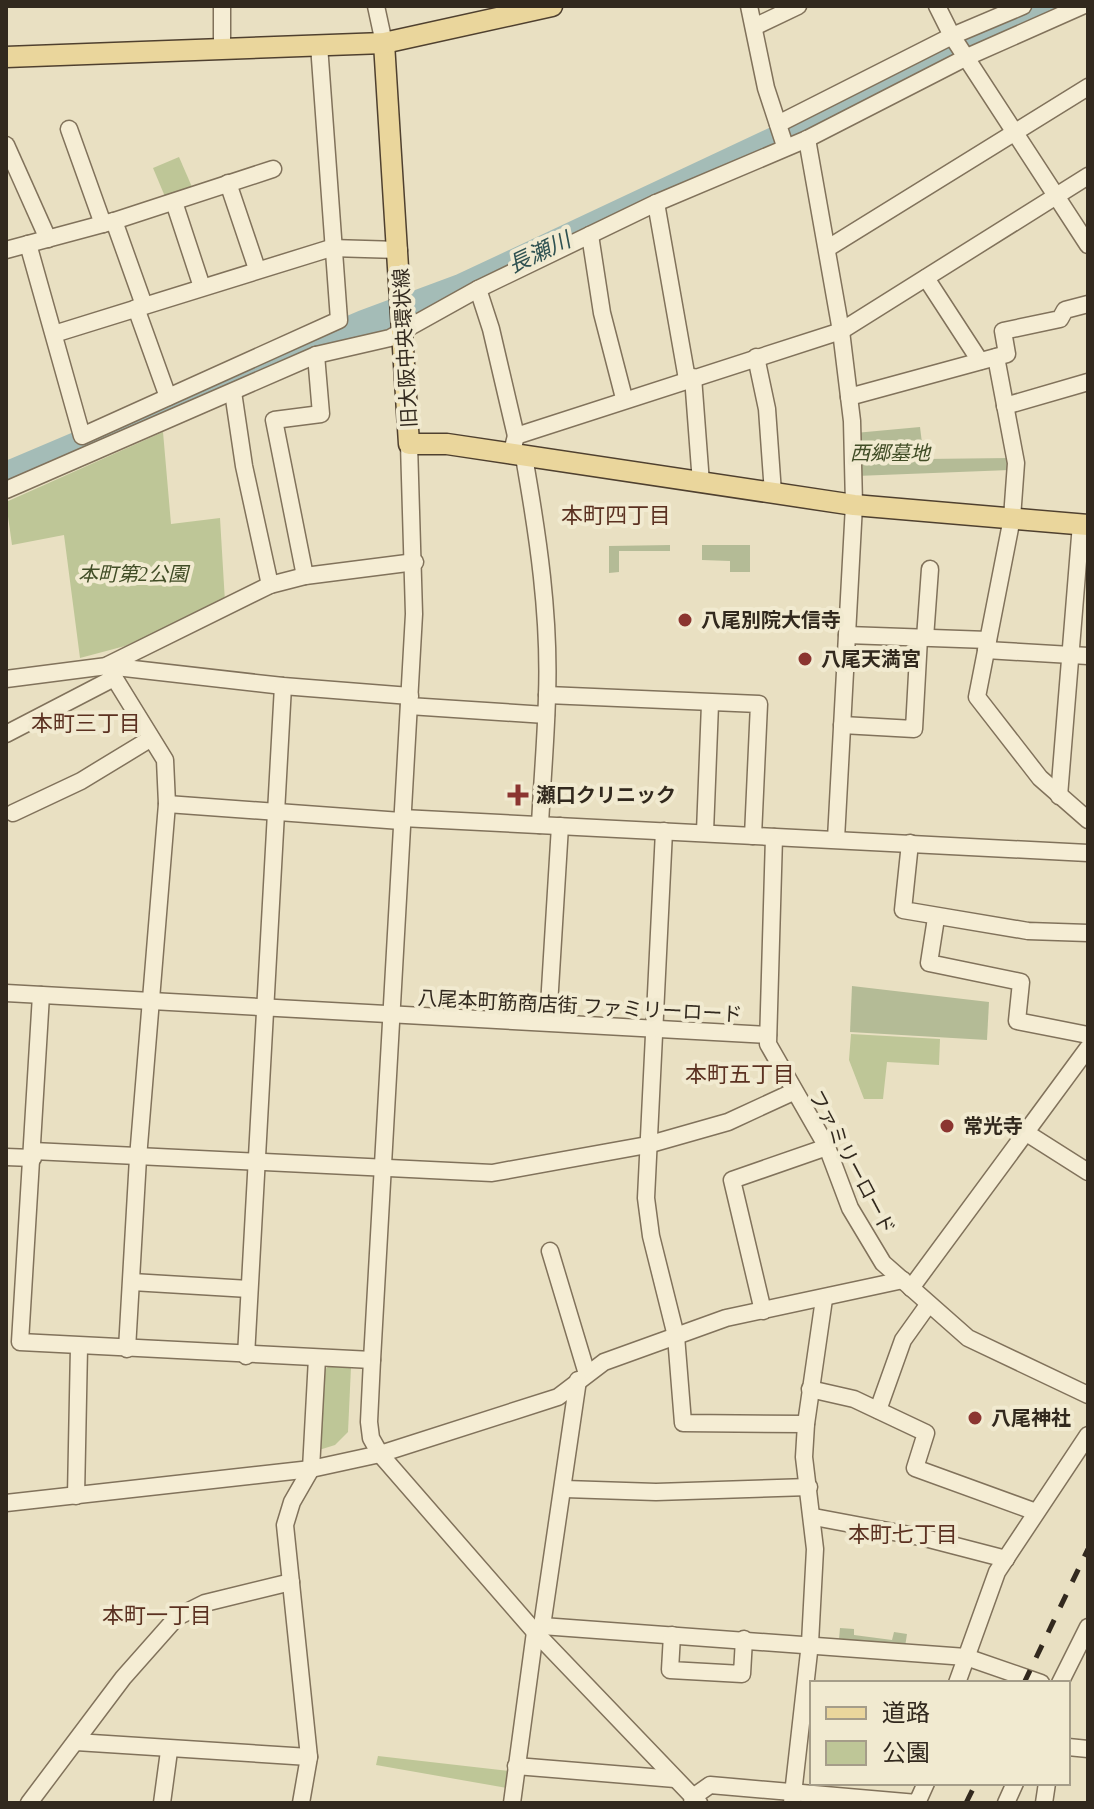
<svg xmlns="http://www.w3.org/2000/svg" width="1094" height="1809" font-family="'Times New Roman','Noto Sans JP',serif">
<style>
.green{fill:#bec697}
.cemetery{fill:#b4bb96}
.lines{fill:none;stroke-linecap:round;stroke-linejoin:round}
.river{stroke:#a4bcb7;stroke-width:28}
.minor-casing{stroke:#81725b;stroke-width:19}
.major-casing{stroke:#4f402f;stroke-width:23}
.minor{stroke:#f5edd4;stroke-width:16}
.major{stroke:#ead69c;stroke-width:20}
.rail{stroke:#32291e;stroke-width:5;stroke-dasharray:14 14;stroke-linecap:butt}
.poi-dot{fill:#8b3530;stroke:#f1ead0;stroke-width:3}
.labels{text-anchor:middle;stroke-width:8;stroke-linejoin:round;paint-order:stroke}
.street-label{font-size:20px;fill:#32291e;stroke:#f1ead0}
.park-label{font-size:20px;font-style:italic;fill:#414d26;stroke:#f1ead0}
.poi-label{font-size:20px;font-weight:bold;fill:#32291e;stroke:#f1ead0;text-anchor:start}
.water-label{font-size:22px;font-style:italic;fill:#2e5151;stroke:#f1ead0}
.neighbourhood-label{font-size:22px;fill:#5b3121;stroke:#f1ead0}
</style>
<rect width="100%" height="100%" fill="#e9e0c2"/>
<!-- green -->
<g class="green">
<path d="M179 157 192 187 166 199 153 168Z"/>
<path d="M163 432 171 524 220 518 225 602 125 646 80 658 64 535 12 545 6 502Z"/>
<path d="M851 1034 940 1039 939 1065 887 1062 883 1099H864L849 1060Z"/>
<path d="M329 1366 351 1367 348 1432 335 1445 319 1450 323 1371Z"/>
<path d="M378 1756 509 1771 507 1788 376 1765Z"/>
</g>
<!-- cemetery -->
<g class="cemetery">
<path d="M920 427 924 459 1010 458V470L856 476 855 433Z"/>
<path d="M670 545V551H619V572L609 573V546Z"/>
<path d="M702 545H750V572H730V561L702 560Z"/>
<path d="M852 986 989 1002 987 1040 850 1032Z"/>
<path d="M840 1628 854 1629V1635L892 1640 894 1632 907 1634 905 1647 839 1640Z"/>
</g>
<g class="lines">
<!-- river -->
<path class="river" d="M6 476 364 324 461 288 787 135 967 42 1062 6"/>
<defs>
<g id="minor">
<path d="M376 6 384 43"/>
<path d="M749 6 766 88 785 146"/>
<path d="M937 6 952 36 1088 245"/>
<path d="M754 27 798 6"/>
<path d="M222 48V6"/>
<path d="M778 124 952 36 1023 6"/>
<path d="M69 129 103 224"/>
<path d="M807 139 841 331 852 421 854 505 836 839"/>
<path d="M6 145 48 239"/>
<path d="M228 183 257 269"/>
<path d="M174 202 202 287"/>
<path d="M656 203 687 379"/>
<path d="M114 221 144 305"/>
<path d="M590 235 602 313 624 398"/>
<path d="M28 244 82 436 339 320 319 45"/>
<path d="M828 248 1088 87"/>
<path d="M6 250 114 221 273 169"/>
<path d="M926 278 980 361"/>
<path d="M478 289 491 329 516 436"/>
<path d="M136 308 168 397"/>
<path d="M54 334 331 248 399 250"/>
<path d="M756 357 767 409 773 493"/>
<path d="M996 357 1016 463 1012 518 977 697 1040 778 1088 820"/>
<path d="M693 377 701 483"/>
<path d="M233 392 244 466 270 585"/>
<path d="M849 397 1007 354 1003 331 1060 319 1065 310 1088 304"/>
<path d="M1005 406 1088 382"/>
<path d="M409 444 414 614 372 1360 369 1422 371 1438 380 1454 535 1632 699 1803"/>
<path d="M511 455 516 436 841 331 1088 176"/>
<path d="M524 457C538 536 550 616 547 696 546 739 542 782 540 825"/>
<path d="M6 490 316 355 390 338 478 289 656 203 807 139 967 57 1082 6"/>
<path d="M305 576 274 420 321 414 316 355"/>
<path d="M847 635 988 640"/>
<path d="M925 638 930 569"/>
<path d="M986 650 1088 656"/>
<path d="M108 665 270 585 305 576 415 562"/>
<path d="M107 666 165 760 167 804 138 1158 127 1349"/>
<path d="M6 679 107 666 283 686 410 696"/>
<path d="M547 695 759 704 753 836"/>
<path d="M409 706 546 715"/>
<path d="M842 725 914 729 919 638"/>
<path d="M6 734 114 678"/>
<path d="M1059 796 1081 524"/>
<path d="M167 804 401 821"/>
<path d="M13 813 81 781 150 739"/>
<path d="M402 818 1088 853"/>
<path d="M664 831 646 1198 651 1236 676 1336 683 1423 806 1424"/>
<path d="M705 832 710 704"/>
<path d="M774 837 768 1044 827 1147 850 1208 883 1263 968 1338 1088 1395"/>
<path d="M910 843 903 910 1028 931 1088 933"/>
<path d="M936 918 929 963 1021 982 1017 1021 1088 1035"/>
<path d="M6 993 768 1035"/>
<path d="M41 995 20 1342 372 1360"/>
<path d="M548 1022 560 826"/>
<path d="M1025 1132 1088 1172"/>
<path d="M33 1151 492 1173 647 1145 728 1122 793 1092"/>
<path d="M6 1157 33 1158"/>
<path d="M550 1251 587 1374"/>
<path d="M132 1282 249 1289"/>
<path d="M911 1288 1088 1048"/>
<path d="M763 1311 732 1180 827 1147"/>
<path d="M246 1356 283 686"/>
<path d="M810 1389 854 1399 926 1433 915 1468 1036 1512"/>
<path d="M878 1410 903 1340 928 1305"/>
<path d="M565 1489 656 1492 809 1487"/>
<path d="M76 1496 79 1347"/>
<path d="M6 1503 311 1469 380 1454 558 1397 604 1362 726 1318 903 1280"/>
<path d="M814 1517 925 1538 1006 1559"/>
<path d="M542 1626 966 1657 1041 1683"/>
<path d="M672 1635 670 1670 742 1674 744 1639"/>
<path d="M957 1683 997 1572 1088 1435"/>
<path d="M1060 1683 1088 1627"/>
<path d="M76 1742 309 1757"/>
<path d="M1068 1747 1088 1749"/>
<path d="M516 1766 675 1779"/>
<path d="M29 1803 123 1678 177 1617 205 1603 291 1582"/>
<path d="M162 1803 169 1751"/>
<path d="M301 1803 309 1757 285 1525 292 1502 311 1469 317 1358"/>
<path d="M512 1803 535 1632 542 1626 578 1380"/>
<path d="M692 1803 693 1797 710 1785 917 1803 926 1783"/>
<path d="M792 1803 810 1643 815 1549 804 1457 806 1424 824 1299"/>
<path d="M1006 1803 1015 1783"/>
<path d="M1044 1803 1047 1783"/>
</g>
<g id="major">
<path d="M384 43 409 444H447L854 505 1088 525"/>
<path d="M6 57 384 43 552 6"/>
</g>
</defs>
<!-- minor casing -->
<use href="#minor" class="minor-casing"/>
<!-- major casing -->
<use href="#major" class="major-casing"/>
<!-- minor -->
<use href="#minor" class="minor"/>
<!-- major -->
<use href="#major" class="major"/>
<!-- rail -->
<g class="rail">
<path d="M1024 1683 1088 1549"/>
<path d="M966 1803 976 1783"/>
</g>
</g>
<!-- markers -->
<g class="poi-dot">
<circle cx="685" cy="620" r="8"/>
<circle cx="805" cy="659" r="8"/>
<path d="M514 783h8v8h8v8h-8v8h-8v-8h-8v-8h8z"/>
<circle cx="947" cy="1126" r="8"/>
<circle cx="975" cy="1418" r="8"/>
</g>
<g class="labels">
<!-- street labels -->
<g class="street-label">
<text transform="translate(405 348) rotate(-93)" y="7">旧大阪中央環状線</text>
<text transform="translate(580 1006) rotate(3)" y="7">八尾本町筋商店街 ファミリーロード</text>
<text transform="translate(852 1162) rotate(62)" y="7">ファミリーロード</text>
</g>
<!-- park labels -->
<g class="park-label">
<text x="890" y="460">西郷墓地</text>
<text x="133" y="581">本町第2公園</text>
</g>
<!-- poi labels -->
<g class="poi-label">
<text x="701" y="627">八尾別院大信寺</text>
<text x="821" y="666">八尾天満宮</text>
<text x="536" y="802">瀬口クリニック</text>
<text x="963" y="1133">常光寺</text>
<text x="991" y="1425">八尾神社</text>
</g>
<!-- water labels -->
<g class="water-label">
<text transform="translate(539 252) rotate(-25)" y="8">長瀬川</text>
</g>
<!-- neighbourhood labels -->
<g class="neighbourhood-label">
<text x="616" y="523">本町四丁目</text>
<text x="86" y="731">本町三丁目</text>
<text x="740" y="1082">本町五丁目</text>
<text x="903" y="1542">本町七丁目</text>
<text x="157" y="1623">本町一丁目</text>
</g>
</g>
<!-- border -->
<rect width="1094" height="1809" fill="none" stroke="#32291e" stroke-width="16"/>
<!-- legend -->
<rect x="810" y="1681" width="260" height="104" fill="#f1ead0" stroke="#a59d89" stroke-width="2"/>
<rect x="826" y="1707" width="40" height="12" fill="#ead69c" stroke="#a59d89" stroke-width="2"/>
<text x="882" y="1721" font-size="24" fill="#32291e">道路</text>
<rect x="826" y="1741" width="40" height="24" fill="#bec697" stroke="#a59d89" stroke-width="2"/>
<text x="882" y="1761" font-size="24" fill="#32291e">公園</text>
</svg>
